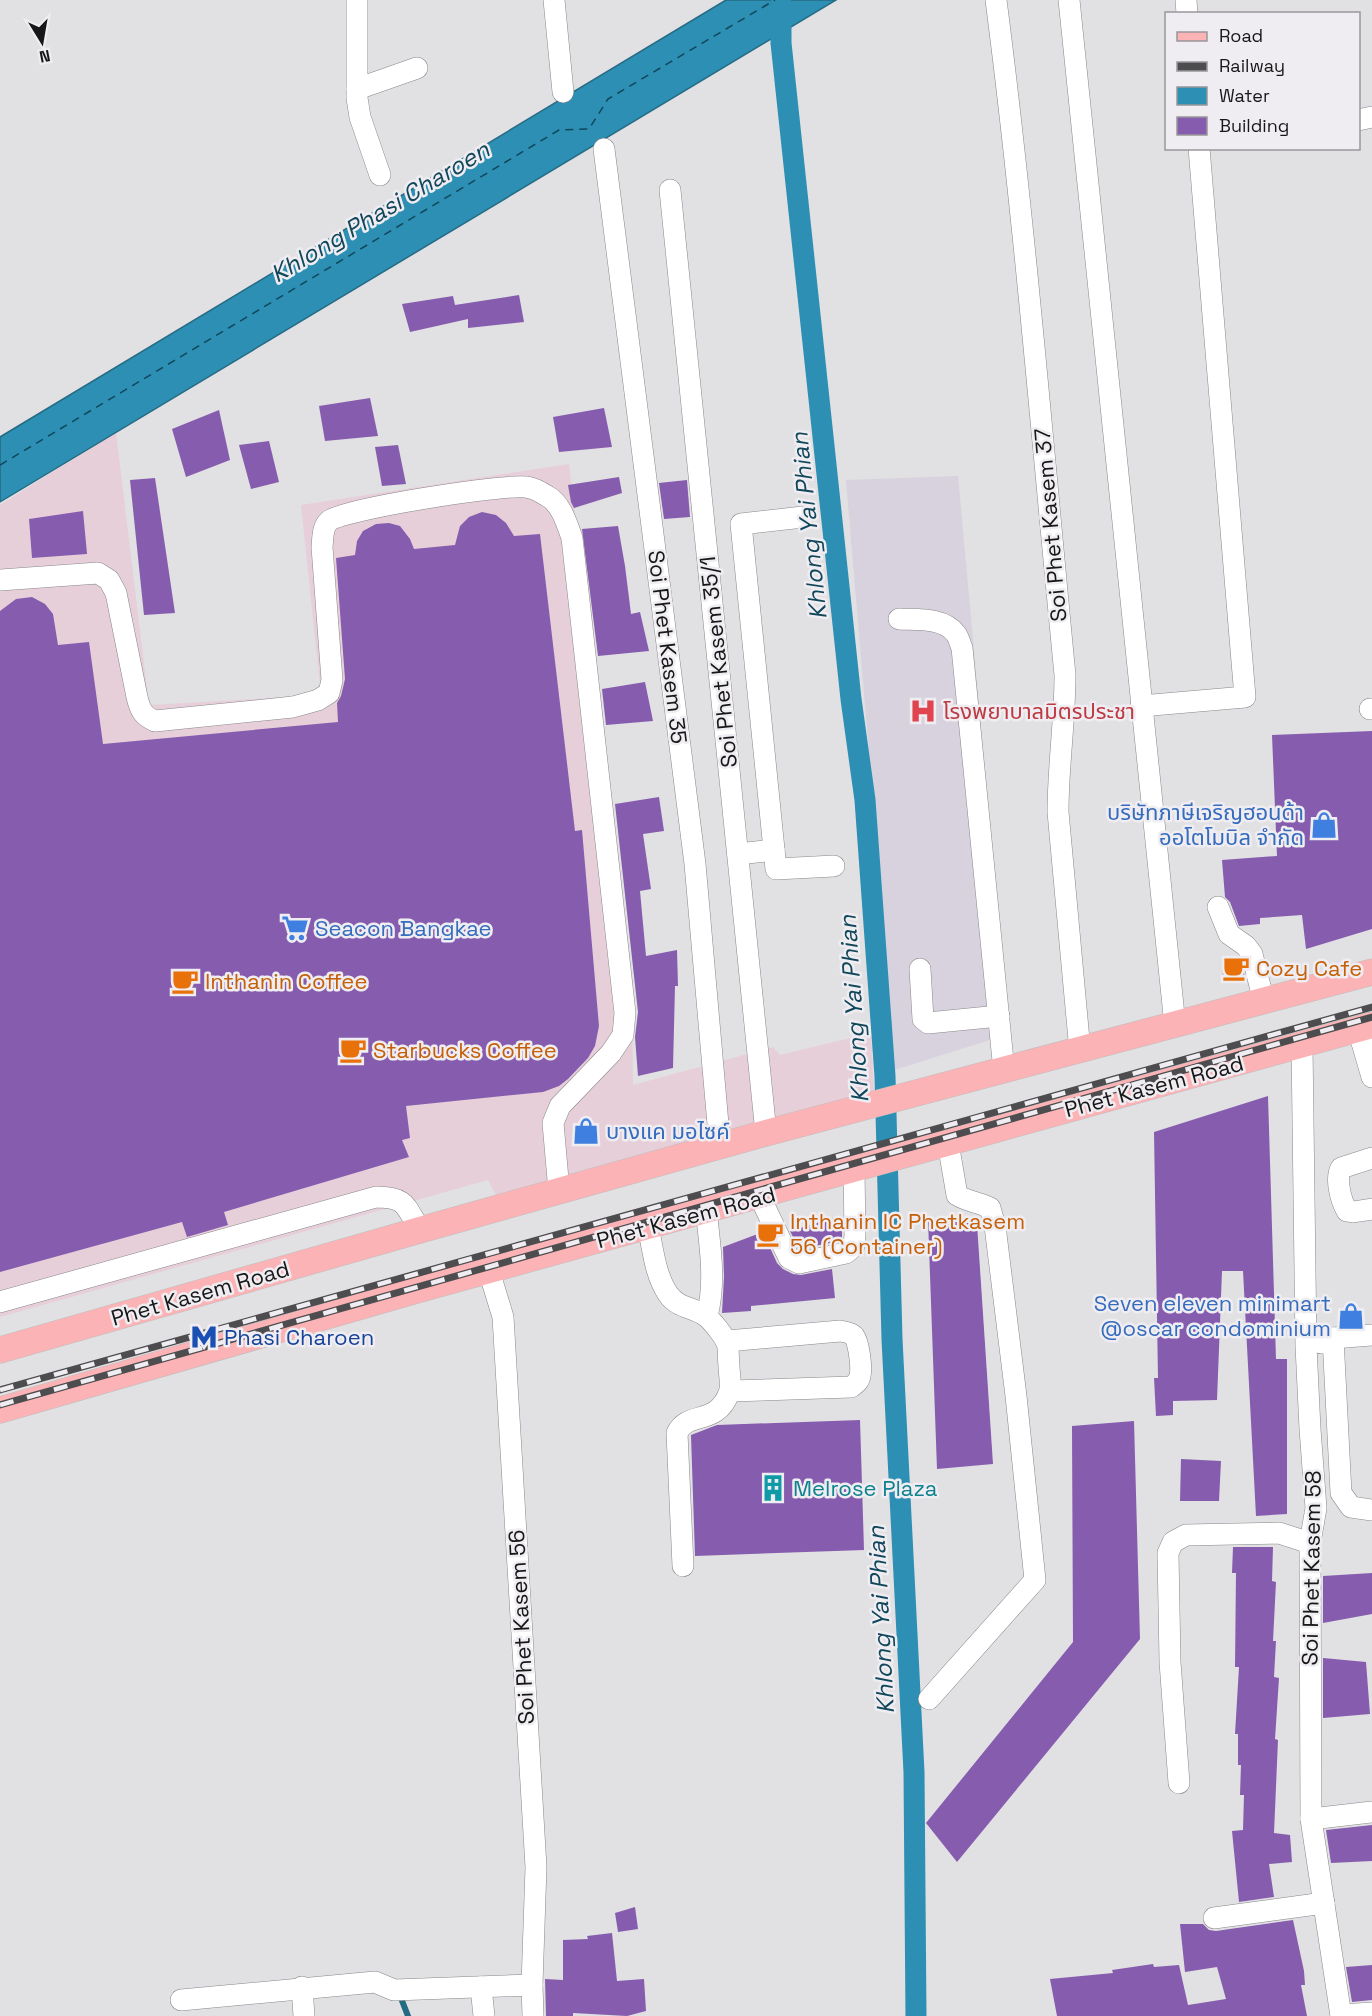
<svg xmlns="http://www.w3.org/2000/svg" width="1372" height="2016" font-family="'Space Grotesk','Noto Sans Thai',sans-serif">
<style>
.commercial{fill:#e7cfda}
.built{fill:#d7d2dd}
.water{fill:#2c8fb3;stroke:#266b84;stroke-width:1.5}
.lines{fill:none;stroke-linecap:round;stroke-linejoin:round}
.stream{stroke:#266b84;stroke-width:6}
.canal{stroke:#2c8fb3;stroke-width:21}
.ferry{stroke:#11475b;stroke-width:1.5;stroke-dasharray:8 6;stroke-linecap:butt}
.building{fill:#865cae}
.minor-casing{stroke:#88878a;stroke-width:22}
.major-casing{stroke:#bebebe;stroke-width:27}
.minor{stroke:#fff;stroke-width:21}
.major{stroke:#fbb3b6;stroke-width:26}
.rail-casing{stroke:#4d4c4e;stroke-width:7}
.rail{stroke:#efedf1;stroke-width:4.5;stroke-dasharray:14;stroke-linecap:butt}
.labels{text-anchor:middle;stroke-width:5;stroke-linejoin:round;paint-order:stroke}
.street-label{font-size:22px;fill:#171718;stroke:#efedf1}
.health-label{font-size:22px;fill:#be3a42;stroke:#efedf1;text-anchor:start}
.shop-label{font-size:22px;fill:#366cbe;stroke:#efedf1;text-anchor:end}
.food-label{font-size:22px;fill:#c56008;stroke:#efedf1;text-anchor:start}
.transit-label{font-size:22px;fill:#164399;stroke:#efedf1;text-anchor:start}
.culture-label{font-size:22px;fill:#0d838f;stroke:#efedf1;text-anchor:start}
.water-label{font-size:24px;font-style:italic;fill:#11475b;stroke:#efedf1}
</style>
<rect width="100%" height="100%" fill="#e1e0e3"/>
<!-- commercial -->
<path class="commercial" d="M116 432 149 705 307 696 320 685 301 505 569 464 632 1000 633 1085 773 1047 780 1055 871 1033 874 1093 498 1199 488 1180 0 1317V505Z"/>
<!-- built -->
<path class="built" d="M958 476 1009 1034 891 1071 885 942 846 480Z"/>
<!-- water -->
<path class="water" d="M726 0H836L0 502V437Z"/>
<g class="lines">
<!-- stream -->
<path class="stream" d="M399 1993 408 2016"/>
<!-- canal -->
<path class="canal" d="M781 4V43L851 699 865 800 885 1076 892 1339 914 1772 916 2016"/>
<!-- ferry -->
<path class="ferry" d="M0 465 559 130 589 129 608 99 775 0"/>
</g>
<!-- building -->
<g class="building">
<path d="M519 295 524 322 468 328V319L410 332 402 304 453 296 455 305Z"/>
<path d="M370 398 378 436 325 441 319 406Z"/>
<path d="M604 408 612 447 559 452 553 417Z"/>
<path d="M219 410 230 460 186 477 172 429Z"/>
<path d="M269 441 279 482 251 489 239 445Z"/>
<path d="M398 445 406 484 382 486 375 447Z"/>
<path d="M619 477 622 493 574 508 571 502 568 485Z"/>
<path d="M155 478 175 613 144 615 130 480Z"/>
<path d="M687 480 690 517 664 519 659 483Z"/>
<path d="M83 511 87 554 32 558 29 519Z"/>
<path d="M482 512 496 515 506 523 514 536 540 534 575 831 582 830 599 1026 595 1046 588 1058 568 1079 559 1086 543 1092 406 1106 410 1138 402 1140 409 1157 224 1212 228 1225 187 1237 182 1222 0 1272V611L16 599 32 597 45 604 53 614 58 645 89 642 103 744 338 722 337 703 341 696 345 679 336 558 355 555 357 541 363 531 376 524 389 523 400 526 410 539 414 549 455 545 460 526 469 517Z"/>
<path d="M618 526 625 566 631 614 640 612 649 651 598 656 582 529Z"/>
<path d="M645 682 653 721 606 725 602 689Z"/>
<path d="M1372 731V929L1306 949 1302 915 1260 918V924L1239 926 1230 902 1225 897 1222 860 1277 856 1272 735Z"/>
<path d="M659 797 664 831 643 834 651 889 640 891 646 956 677 950 678 986H675L673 1068 638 1076 635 1037 638 1012 615 804Z"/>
<path d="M1239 958 1245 977 1223 979 1222 959Z"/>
<path d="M1268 1096 1276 1359H1287V1514L1256 1516 1243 1271H1222L1217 1400 1173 1401V1415L1156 1416 1154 1378H1158L1154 1132Z"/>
<path d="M840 1216 842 1225V1240L840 1241 799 1249 790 1231Z"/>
<path d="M928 1219 977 1224 993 1464 937 1469Z"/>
<path d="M763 1232 777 1263 783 1269 793 1274 801 1275 832 1269 835 1298 751 1306V1311L722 1313 724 1277 723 1247Z"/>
<path d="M860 1420 864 1550 695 1556 691 1435 717 1425Z"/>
<path d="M1134 1421 1140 1639 957 1862 926 1823 1073 1642 1072 1426Z"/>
<path d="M1181 1459 1221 1461 1219 1501H1180Z"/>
<path d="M1233 1547H1273L1272 1581 1276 1582 1273 1641H1276L1274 1677 1279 1678 1275 1739 1278 1740 1274 1833 1290 1835 1292 1862 1269 1864 1274 1897 1239 1902 1232 1831 1243 1830 1244 1795H1240L1241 1765H1238V1734H1235L1239 1667H1235L1236 1573H1232Z"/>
<path d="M1372 1573V1614L1323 1623V1576Z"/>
<path d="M1323 1658 1366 1662 1370 1714 1323 1718Z"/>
<path d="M1372 1825V1861L1331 1863 1326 1830Z"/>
<path d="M635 1907 638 1929 618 1932 615 1913Z"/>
<path d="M1293 1920 1304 1971 1305 1985H1301L1307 2016H1057L1050 1979 1113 1973 1112 1970 1153 1964 1154 1967 1179 1965 1188 2005 1226 1999 1217 1967 1185 1972 1180 1924H1203L1209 1930 1216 1931Z"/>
<path d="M612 1933 617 1981 644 1979 646 2011 627 2016 573 2013V2016H546L545 1979 563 1980V1940L588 1939 587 1936Z"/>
<path d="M1372 1965V2000L1352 2002 1346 1967Z"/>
</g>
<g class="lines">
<defs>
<g id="minor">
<path d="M357 0V98L360 117 380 175"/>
<path d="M554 0 563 92"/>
<path d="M996 0C1025 224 1043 450 1065 675 1065 721 1058 766 1058 812L1080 1051"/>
<path d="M1069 0 1175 1025"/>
<path d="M1186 0 1187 14"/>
<path d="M357 89 417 68"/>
<path d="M1358 120 1372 117"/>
<path d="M604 149 695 864 720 1147"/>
<path d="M670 190 766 1133"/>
<path d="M803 517 741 524 776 869 834 866"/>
<path d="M0 580 98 573 109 580 116 593 137 697C140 710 143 716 155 721L293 707 318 700 329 693 332 680 322 547C323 539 322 527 329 521 343 509 503 484 526 487 533 488 541 492 547 496 561 503 567 524 572 538L625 1013 623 1035 611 1053 560 1106 553 1123 559 1191"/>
<path d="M899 619C917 620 944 617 956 634 959 638 960 644 962 648L1004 1071"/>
<path d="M1141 706 1245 697 1199 148"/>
<path d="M1370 709H1372"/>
<path d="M738 854 774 850"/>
<path d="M1218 907 1229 934 1246 946 1252 954 1264 1002"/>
<path d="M920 969 923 1019 928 1023 999 1016"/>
<path d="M1358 1029 1372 1077"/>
<path d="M1302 1045 1306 1346 1310 1429 1316 1508 1310 1543 1311 1819 1341 2016"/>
<path d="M1372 1158 1341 1168C1335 1179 1341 1201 1347 1211L1353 1212 1372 1209"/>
<path d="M760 1197 789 1258 799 1263 846 1253 854 1246 855 1235 854 1169"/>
<path d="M706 1210C710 1246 716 1282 707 1316"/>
<path d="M648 1227C653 1249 655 1275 668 1294 678 1309 695 1307 707 1317 713 1322 724 1336 727 1343 729 1349 728 1359 729 1366 729 1374 732 1386 729 1393 716 1427 688 1410 677 1433L683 1566"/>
<path d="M489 1271 503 1317 536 1867 532 1985 533 2016"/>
<path d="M0 1302 376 1197C407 1197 405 1206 420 1230"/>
<path d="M1333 1338 1341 1493 1351 1507 1372 1510"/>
<path d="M727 1341 840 1331C845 1332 850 1332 854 1336 859 1343 862 1368 860 1376 859 1382 855 1384 851 1387L731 1391"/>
<path d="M1321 1343 1333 1338 1372 1335"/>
<path d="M929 1699 1035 1580 1016 1396 995 1226 990 1208C979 1202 968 1202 957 1195L948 1143"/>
<path d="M1179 1783 1170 1662 1168 1553 1173 1542 1186 1535 1279 1533 1310 1543"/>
<path d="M1311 1819 1372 1812"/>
<path d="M1214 1918 1324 1903"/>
<path d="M302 1987 304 2016"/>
<path d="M481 1987 484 2016"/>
<path d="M181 2000 375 1982 394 1990 532 1985"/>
<path d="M1341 2015 1372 2013"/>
</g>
<g id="major">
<path d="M0 1350 420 1230 766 1133 1372 972"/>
<path d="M0 1410 417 1290 1372 1025"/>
</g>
</defs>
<!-- minor casing -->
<use href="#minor" class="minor-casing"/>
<!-- major casing -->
<use href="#major" class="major-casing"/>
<!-- minor -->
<use href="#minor" class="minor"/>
<!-- major -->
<use href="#major" class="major"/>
<defs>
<g id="rail">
<path d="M0 1390 1372 1007"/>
<path d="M0 1405 1372 1017"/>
</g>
</defs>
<!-- rail casing -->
<use href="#rail" class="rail-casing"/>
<!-- rail -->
<use href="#rail" class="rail"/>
</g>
<!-- icons -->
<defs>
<symbol id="hospital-bare" viewBox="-9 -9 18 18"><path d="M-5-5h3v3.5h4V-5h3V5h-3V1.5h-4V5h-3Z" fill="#e0444e" stroke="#efedf1" stroke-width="2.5" paint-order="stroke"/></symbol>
<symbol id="shop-bare" viewBox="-9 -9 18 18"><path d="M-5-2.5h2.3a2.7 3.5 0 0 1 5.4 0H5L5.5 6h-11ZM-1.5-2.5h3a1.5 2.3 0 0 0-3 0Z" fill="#3f7fe0" stroke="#efedf1" stroke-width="2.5" paint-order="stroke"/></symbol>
<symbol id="supermarket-bare" viewBox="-9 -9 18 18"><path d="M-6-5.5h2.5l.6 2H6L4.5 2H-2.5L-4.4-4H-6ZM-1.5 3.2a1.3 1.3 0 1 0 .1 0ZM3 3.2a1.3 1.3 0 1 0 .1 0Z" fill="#3f7fe0" stroke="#efedf1" stroke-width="2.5" paint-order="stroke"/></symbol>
<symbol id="cafe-bare" viewBox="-9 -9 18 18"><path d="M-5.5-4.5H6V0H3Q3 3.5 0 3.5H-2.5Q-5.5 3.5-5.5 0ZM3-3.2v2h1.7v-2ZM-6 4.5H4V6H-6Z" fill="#e8710a" stroke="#efedf1" stroke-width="2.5" paint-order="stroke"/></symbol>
<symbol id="metro-bare" viewBox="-9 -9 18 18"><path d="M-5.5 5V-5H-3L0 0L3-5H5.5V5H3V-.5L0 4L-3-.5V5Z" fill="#1a4fb4" stroke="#efedf1" stroke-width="2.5" paint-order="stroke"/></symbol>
<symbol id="building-bare" viewBox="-9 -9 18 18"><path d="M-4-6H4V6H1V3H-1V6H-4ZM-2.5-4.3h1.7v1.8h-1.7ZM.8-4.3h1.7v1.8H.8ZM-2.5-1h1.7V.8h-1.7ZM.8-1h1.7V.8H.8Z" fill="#0f9aa8" stroke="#efedf1" stroke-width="2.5" paint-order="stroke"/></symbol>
</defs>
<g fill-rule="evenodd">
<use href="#hospital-bare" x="904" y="692" width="38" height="38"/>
<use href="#shop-bare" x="1305" y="806" width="38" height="38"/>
<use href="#supermarket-bare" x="276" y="909" width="38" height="38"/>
<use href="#cafe-bare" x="1217" y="949" width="38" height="38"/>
<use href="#cafe-bare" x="166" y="962" width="38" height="38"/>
<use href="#cafe-bare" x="334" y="1031" width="38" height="38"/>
<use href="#shop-bare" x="567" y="1112" width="38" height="38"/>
<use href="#cafe-bare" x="751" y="1215" width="38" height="38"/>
<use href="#shop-bare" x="1332" y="1297" width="38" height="38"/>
<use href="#metro-bare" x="185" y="1318" width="38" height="38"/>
<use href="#building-bare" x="754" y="1469" width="38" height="38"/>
</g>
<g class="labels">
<!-- street labels -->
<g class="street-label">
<text transform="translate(1050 525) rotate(-95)" y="8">Soi Phet Kasem 37</text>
<text transform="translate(668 647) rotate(83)" y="8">Soi Phet Kasem 35</text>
<text transform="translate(718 662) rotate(-96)" y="8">Soi Phet Kasem 35/1</text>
<text transform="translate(1154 1086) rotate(-15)" y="8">Phet Kasem Road</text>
<text transform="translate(686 1217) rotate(-15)" y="8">Phet Kasem Road</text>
<text transform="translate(200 1293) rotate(-16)" y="8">Phet Kasem Road</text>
<text transform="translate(1311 1568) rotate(-89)" y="8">Soi Phet Kasem 58</text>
<text transform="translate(521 1627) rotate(-93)" y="8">Soi Phet Kasem 56</text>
</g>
<!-- health labels -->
<g class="health-label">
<text x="943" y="719">โรงพยาบาลมิตรประชา</text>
</g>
<!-- shop labels -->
<g class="shop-label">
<text x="1304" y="820">บริษัทภาษีเจริญฮอนด้า<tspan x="1304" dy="25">ออโตโมบิล จำกัด</tspan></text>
<text x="315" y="936" text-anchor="start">Seacon Bangkae</text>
<text x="606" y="1139" text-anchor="start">บางแค มอไซค์</text>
<text x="1331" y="1311">Seven eleven minimart<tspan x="1331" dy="25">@oscar condominium</tspan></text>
</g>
<!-- food labels -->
<g class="food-label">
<text x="1256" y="976">Cozy Cafe</text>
<text x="205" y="989">Inthanin Coffee</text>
<text x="373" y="1058">Starbucks Coffee</text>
<text x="790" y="1229">Inthanin IC Phetkasem<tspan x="790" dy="25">56 (Container)</tspan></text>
</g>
<!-- transit labels -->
<g class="transit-label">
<text x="224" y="1345">Phasi Charoen</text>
</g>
<!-- culture labels -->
<g class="culture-label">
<text x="793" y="1496">Melrose Plaza</text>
</g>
<!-- water labels -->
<g class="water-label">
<text transform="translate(380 212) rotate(-31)" y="8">Khlong Phasi Charoen</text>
<text transform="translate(809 526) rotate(-96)" y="8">Khlong Yai Phian</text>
<text transform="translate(854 1009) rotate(-94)" y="8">Khlong Yai Phian</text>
<text transform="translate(881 1620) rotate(-93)" y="8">Khlong Yai Phian</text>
</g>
</g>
<!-- legend -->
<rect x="1165" y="12" width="195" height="138" fill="#efedf1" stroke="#99979a" stroke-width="1.5"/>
<rect x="1177" y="32" width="30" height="9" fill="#fbb3b6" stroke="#99979a" stroke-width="1.5"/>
<text x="1219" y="42" font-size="18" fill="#171718">Road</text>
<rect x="1177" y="62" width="30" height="9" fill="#4d4c4e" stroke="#99979a" stroke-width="1.5"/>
<text x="1219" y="72" font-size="18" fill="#171718">Railway</text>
<rect x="1177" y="87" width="30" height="18" fill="#2c8fb3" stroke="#99979a" stroke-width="1.5"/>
<text x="1219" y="102" font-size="18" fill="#171718">Water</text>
<rect x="1177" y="117" width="30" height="18" fill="#865cae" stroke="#99979a" stroke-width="1.5"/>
<text x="1219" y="132" font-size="18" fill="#171718">Building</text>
<!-- north arrow -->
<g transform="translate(42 42) rotate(169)" stroke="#efedf1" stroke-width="4.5" paint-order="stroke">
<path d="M0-4.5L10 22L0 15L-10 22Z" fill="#171718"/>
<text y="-9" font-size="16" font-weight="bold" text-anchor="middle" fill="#171718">N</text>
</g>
</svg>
